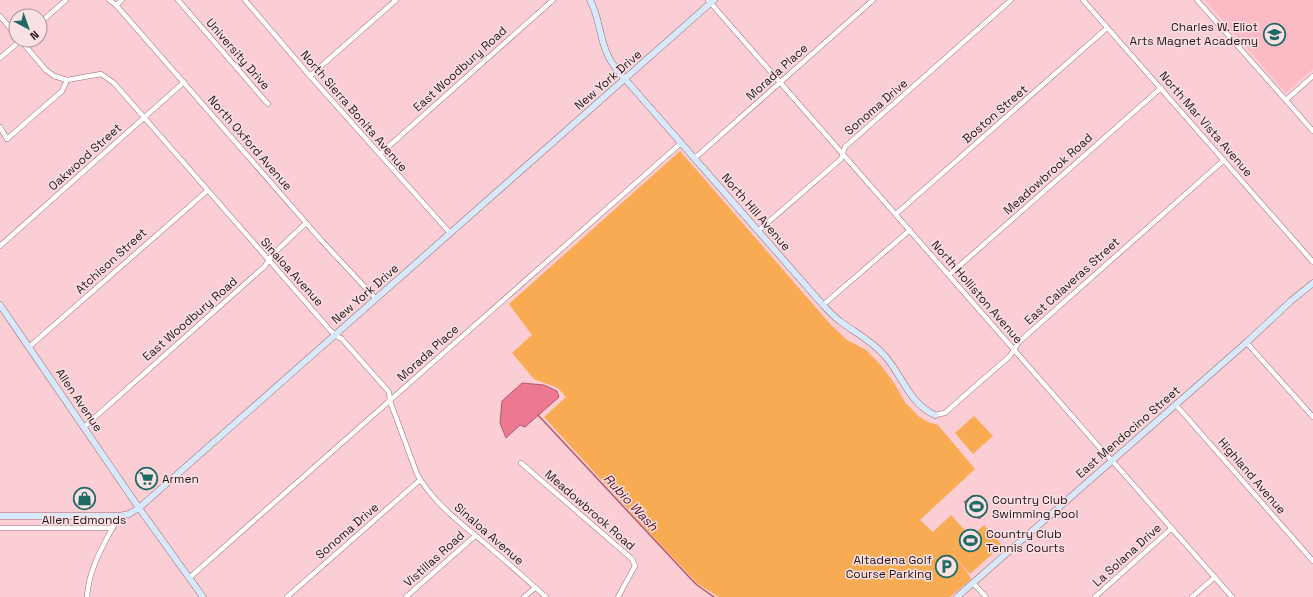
<svg xmlns="http://www.w3.org/2000/svg" width="1313" height="597" font-family="'Space Grotesk',sans-serif">
<style>
.built{fill:#fbbbc5}
.green{fill:#f8ab52}
.water{fill:#ed7891;stroke:#b15a6c}
.lines{fill:none;stroke-linecap:round;stroke-linejoin:round}
.stream{stroke:#b15a6c;stroke-width:1.5}
.street-casing{stroke:#9c6972;stroke-width:5.5}
.secondary-casing{stroke:#9c6972;stroke-width:7}
.street{stroke:#fff;stroke-width:4.5}
.secondary{stroke:#d7eafb;stroke-width:6}
.labels{text-anchor:middle;stroke-width:3;stroke-linejoin:round;paint-order:stroke}
.poi-label{font-size:12px;fill:#261317;stroke:#f9e1e4;text-anchor:start}
.street-label{font-size:12px;fill:#261317;stroke:#f9e1e4}
.water-label{font-size:13px;font-style:italic;fill:#5b1228;stroke:#f9e1e4}
</style>
<rect width="100%" height="100%" fill="#fbcdd4"/>
<!-- built -->
<path class="built" d="M1205 0H1313V69L1286 93Z"/>
<!-- green -->
<g class="green">
<path d="M680 151 831 325 847 340 866 350 880 364 894 383 905 402 918 416 928 422 938 425 975 469 920 520 933 532 951 515 971 537 984 525 1002 545 970 574 949 550 967 572 971 579 950 597H719L698 584 659 543 544 417 566 397 558 388 534 379 512 353 532 335 509 304Z"/>
<path d="M974 416 993 436 973 454 955 433Z"/>
</g>
<!-- water -->
<g class="water">
<path d="M522 383 544 385 557 391 559 397 525 427 520 425 506 438 500 423 502 401Z"/>
<path d="M973 495 987 512 979 519 964 502Z"/>
</g>
<g class="lines">
<!-- stream -->
<path class="stream" d="M538 415 691 579 697 585 714 597"/>
<defs>
<g id="street">
<path d="M109 0 116 5 321 240 376 299"/>
<path d="M178 0 268 104"/>
<path d="M245 0 310 76 450 233"/>
<path d="M708 0 1100 448 1116 465 1232 597"/>
<path d="M1083 0 1313 262"/>
<path d="M1197 0 1313 131"/>
<path d="M116 5 122 0"/>
<path d="M0 16 16 35"/>
<path d="M40 23 66 0"/>
<path d="M20 40 46 70 54 76 67 80 101 74 114 83 330 330 335 335 342 339 389 392 390 401 417 474C433 503 463 525 488 546 508 563 527 580 546 597"/>
<path d="M0 58 21 40"/>
<path d="M310 76 396 0"/>
<path d="M1286 100 1313 76"/>
<path d="M0 127 7 139 62 91 67 80"/>
<path d="M380 154 553 0"/>
<path d="M695 158 873 0"/>
<path d="M896 214 1107 28"/>
<path d="M758 231 841 159 845 147 1011 0"/>
<path d="M0 246 184 82"/>
<path d="M949 275 1161 88"/>
<path d="M823 305 910 230"/>
<path d="M1246 342 1313 417"/>
<path d="M29 347 207 191"/>
<path d="M1176 405 1313 561"/>
<path d="M935 415 945 413 972 389 1010 356 1019 342 1224 160"/>
<path d="M84 427 265 266 272 255 306 223"/>
<path d="M521 463 632 559 635 566 618 597"/>
<path d="M0 528H113"/>
<path d="M189 578 681 143"/>
<path d="M973 583 986 597"/>
<path d="M87 597C89 566 105 543 119 516"/>
<path d="M287 597 420 480"/>
<path d="M406 597 475 536"/>
<path d="M524 597 535 588"/>
<path d="M1095 597 1172 528"/>
<path d="M1192 597 1215 577"/>
</g>
<g id="secondary">
<path d="M590 0C599 16 599 34 606 51 610 62 617 70 625 79L823 305C829 311 834 317 841 322 856 333 872 341 884 355 902 374 909 404 935 415"/>
<path d="M0 305 139 508 203 597"/>
<path d="M0 516H119L129 514 139 508 714 0"/>
<path d="M957 597 1247 342 1291 301 1313 283"/>
</g>
</defs>
<!-- street casing -->
<use href="#street" class="street-casing"/>
<!-- secondary casing -->
<use href="#secondary" class="secondary-casing"/>
<!-- street -->
<use href="#street" class="street"/>
<!-- secondary -->
<use href="#secondary" class="secondary"/>
</g>
<!-- icons -->
<defs>
<symbol id="school-ring" viewBox="-11 -11 22 22"><circle r="9.5" fill="#f9e1e4" stroke="#1f6a64" stroke-width="1.5"/><path d="M0-5L7-2L0 1L-7-2ZM-4 1L0 2.5L4 1V4Q0 6-4 4Z" fill="#1f6a64"/></symbol>
<symbol id="supermarket-ring" viewBox="-11 -11 22 22"><circle r="9.5" fill="#f9e1e4" stroke="#1f6a64" stroke-width="1.5"/><path d="M-6-5.5h2.5l.6 2H6L4.5 2H-2.5L-4.4-4H-6ZM-1.5 3.2a1.3 1.3 0 1 0 .1 0ZM3 3.2a1.3 1.3 0 1 0 .1 0Z" fill="#1f6a64"/></symbol>
<symbol id="shop-ring" viewBox="-11 -11 22 22"><circle r="9.5" fill="#f9e1e4" stroke="#1f6a64" stroke-width="1.5"/><path d="M-5-2.5h2.3a2.7 3.5 0 0 1 5.4 0H5L5.5 6h-11ZM-1.5-2.5h3a1.5 2.3 0 0 0-3 0Z" fill="#1f6a64"/></symbol>
<symbol id="stadium-ring" viewBox="-11 -11 22 22"><circle r="9.5" fill="#f9e1e4" stroke="#1f6a64" stroke-width="1.5"/><path d="M0-5a6.5 5 0 1 0 0 10a6.5 5 0 1 0 0-10ZM-3.5-1.8h7v3.6h-7Z" fill="#1f6a64"/></symbol>
<symbol id="parking-ring" viewBox="-11 -11 22 22"><circle r="9.5" fill="#f9e1e4" stroke="#1f6a64" stroke-width="1.5"/><path d="M-3.5-5.5H1a3.5 3.5 0 0 1 0 7H-1V5.5H-3.5ZM-1-3.4V-.6H.8a1.4 1.4 0 0 0 0-2.8Z" fill="#1f6a64"/></symbol>
</defs>
<g fill-rule="evenodd">
<use href="#school-ring" x="1262" y="22" width="25" height="25"/>
<use href="#supermarket-ring" x="134" y="466" width="25" height="25"/>
<use href="#shop-ring" x="72" y="486" width="25" height="25"/>
<use href="#stadium-ring" x="964" y="494" width="25" height="25"/>
<use href="#stadium-ring" x="958" y="528" width="25" height="25"/>
<use href="#parking-ring" x="934" y="554" width="25" height="25"/>
</g>
<g class="labels">
<!-- poi labels -->
<g class="poi-label">
<text x="1258" y="31" text-anchor="end">Charles W. Eliot<tspan x="1258" dy="14">Arts Magnet Academy</tspan></text>
<text x="162" y="483">Armen</text>
<text x="992" y="504">Country Club<tspan x="992" dy="14">Swimming Pool</tspan></text>
<text x="84" y="524" text-anchor="middle">Allen Edmonds</text>
<text x="986" y="538">Country Club<tspan x="986" dy="14">Tennis Courts</tspan></text>
<text x="932" y="564" text-anchor="end">Altadena Golf<tspan x="932" dy="14">Course Parking</tspan></text>
</g>
<!-- street labels -->
<g class="street-label">
<text transform="translate(238 54) rotate(49)" y="4">University Drive</text>
<text transform="translate(460 69) rotate(-42)" y="4">East Woodbury Road</text>
<text transform="translate(777 72) rotate(-42)" y="4">Morada Place</text>
<text transform="translate(608 80) rotate(-41)" y="4">New York Drive</text>
<text transform="translate(876 107) rotate(-41)" y="4">Sonoma Drive</text>
<text transform="translate(354 111) rotate(49)" y="4">North Sierra Bonita Avenue</text>
<text transform="translate(995 114) rotate(-41)" y="4">Boston Street</text>
<text transform="translate(1206 124) rotate(49)" y="4">North Mar Vista Avenue</text>
<text transform="translate(250 143) rotate(49)" y="4">North Oxford Avenue</text>
<text transform="translate(85 157) rotate(-42)" y="4">Oakwood Street</text>
<text transform="translate(1048 174) rotate(-42)" y="4">Meadowbrook Road</text>
<text transform="translate(756 212) rotate(49)" y="4">North Hill Avenue</text>
<text transform="translate(111 261) rotate(-42)" y="4">Atchison Street</text>
<text transform="translate(292 272) rotate(48)" y="4">Sinaloa Avenue</text>
<text transform="translate(1072 281) rotate(-42)" y="4">East Calaveras Street</text>
<text transform="translate(977 292) rotate(49)" y="4">North Holliston Avenue</text>
<text transform="translate(365 294) rotate(-41)" y="4">New York Drive</text>
<text transform="translate(190 319) rotate(-41)" y="4">East Woodbury Road</text>
<text transform="translate(428 353) rotate(-42)" y="4">Morada Place</text>
<text transform="translate(79 400) rotate(56)" y="4">Allen Avenue</text>
<text transform="translate(1128 432) rotate(-41)" y="4">East Mendocino Street</text>
<text transform="translate(1252 476) rotate(49)" y="4">Highland Avenue</text>
<text transform="translate(590 510) rotate(41)" y="4">Meadowbrook Road</text>
<text transform="translate(347 531) rotate(-41)" y="4">Sonoma Drive</text>
<text transform="translate(489 534) rotate(41)" y="4">Sinaloa Avenue</text>
<text transform="translate(1127 555) rotate(-42)" y="4">La Solana Drive</text>
<text transform="translate(434 559) rotate(-42)" y="4">Vistillas Road</text>
</g>
<!-- water labels -->
<g class="water-label">
<text transform="translate(631 502) rotate(47)" y="5">Rubio Wash</text>
</g>
</g>
<!-- north arrow -->
<g transform="translate(28 28) rotate(139)"><circle r="19" fill="#f9e1e4" stroke="#a58f92"/>
<path d="M0-3L7 15L0 10L-7 15Z" fill="#1f6a64"/>
<text y="-6" font-size="11" font-weight="bold" text-anchor="middle" fill="#261317">N</text>
</g>
</svg>
